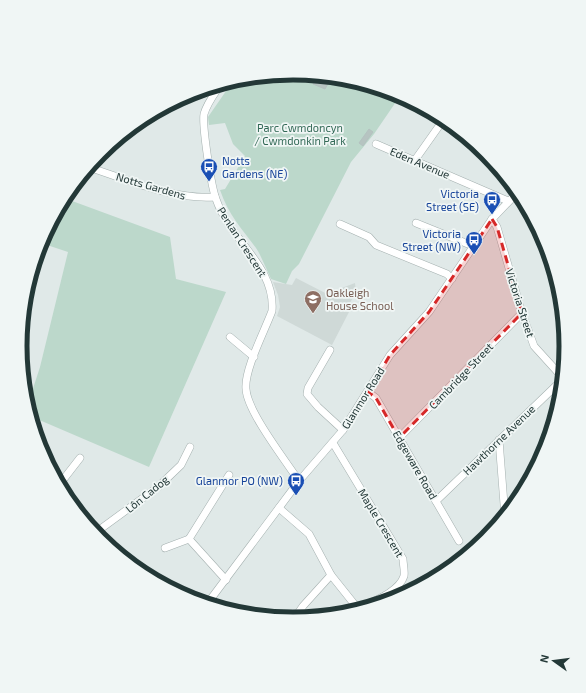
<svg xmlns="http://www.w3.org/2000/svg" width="586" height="693" font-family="'Exo 2',sans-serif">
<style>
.built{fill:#cfd9d7}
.green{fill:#bcd8cb}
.building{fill:#b6c4c1;stroke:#b4c2c0}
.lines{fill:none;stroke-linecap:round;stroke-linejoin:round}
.minor-casing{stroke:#a4b0af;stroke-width:8}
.minor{stroke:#fff;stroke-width:7}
.marked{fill:#d62828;fill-opacity:0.2;stroke:#d62828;stroke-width:3;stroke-dasharray:8 5;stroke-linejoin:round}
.labels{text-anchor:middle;stroke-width:3.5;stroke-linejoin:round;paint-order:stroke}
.park-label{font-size:11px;fill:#326956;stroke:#f0f6f5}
.transit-label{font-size:11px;fill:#164399;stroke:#f0f6f5;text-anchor:end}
.street-label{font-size:11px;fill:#233837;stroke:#f0f6f5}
.education-label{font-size:11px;fill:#785e54;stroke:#f0f6f5;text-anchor:start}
.rim{fill:none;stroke:#233837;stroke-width:5}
</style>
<rect width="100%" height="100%" fill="#e0e9e8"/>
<!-- built -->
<path class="built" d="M296 278 333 297 339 289 355 283 356 293 346 309 349 312 332 345 277 316 280 307 278 295 273 282 292 285Z"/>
<!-- green -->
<g class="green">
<path d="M293 74 346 79 400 96 374 134 351 162 299 264 292 271 286 284 271 279C266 269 262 257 256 248 242 229 228 214 220 190L225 189 245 156 233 144 225 123 209 125 208 117 233 81Z"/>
<path d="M64 198 170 237 176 279 226 292 149 467 30 416 27 407 40 367 68 252 41 243Z"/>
</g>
<!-- building -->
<g class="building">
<path d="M318 76 328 77 325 80 329 82 325 89 313 84Z"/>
<path d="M369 129 373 132 363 146 359 143Z"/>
</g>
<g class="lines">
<defs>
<g id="minor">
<path d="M221 84C215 93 207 103 204 114 202 125 211 186 216 199 219 208 224 217 230 226 247 252 275 276 272 311 265 330 244 370 246 389 247 411 285 460 299 481"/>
<path d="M376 144 508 201"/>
<path d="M415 160 444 119"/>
<path d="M88 167C129 180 172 200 215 197"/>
<path d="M492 219 497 227 522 313 534 346 563 378"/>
<path d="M416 223 473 246"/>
<path d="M340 224 369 237 376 245 447 274 452 279"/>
<path d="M230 337 254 357"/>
<path d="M330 350 308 388 307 394 318 407 343 430"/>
<path d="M368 392 376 398 459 541"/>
<path d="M557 412 556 394 562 381"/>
<path d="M36 434 37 432"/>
<path d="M399 438 522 313"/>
<path d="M499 440 505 517"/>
<path d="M333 443 403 559C403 564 405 571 404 576 399 592 371 603 357 608"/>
<path d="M59 485 80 458"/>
<path d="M436 501 563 379"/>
<path d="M279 508 309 534 331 575 359 610"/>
<path d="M95 533 158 487 181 465 190 447"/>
<path d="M165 548 189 539"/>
<path d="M226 580 189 539 229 475"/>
<path d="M207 604 299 481 343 430 390 355 429 312 492 219 518 192"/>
<path d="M294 619 303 606 331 575"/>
</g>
</defs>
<!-- minor casing -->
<use href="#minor" class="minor-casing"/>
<!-- minor -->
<use href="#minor" class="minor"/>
</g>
<!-- marked area -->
<path class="marked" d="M492 219 497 227 522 313 399 438 376 398 368 392 390 355 429 312Z"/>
<!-- icons -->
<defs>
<symbol id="bus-pin" viewBox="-11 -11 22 30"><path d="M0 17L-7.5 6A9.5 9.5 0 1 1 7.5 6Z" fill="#1a4fb4" stroke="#f0f6f5"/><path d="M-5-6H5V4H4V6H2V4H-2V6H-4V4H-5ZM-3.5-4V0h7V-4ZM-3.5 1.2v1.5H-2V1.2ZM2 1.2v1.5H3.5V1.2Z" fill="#fff"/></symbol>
<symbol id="school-pin" viewBox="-11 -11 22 30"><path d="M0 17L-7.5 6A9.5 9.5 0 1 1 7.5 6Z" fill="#8d6e63" stroke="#f0f6f5"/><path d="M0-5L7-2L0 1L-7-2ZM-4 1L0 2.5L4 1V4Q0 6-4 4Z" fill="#fff"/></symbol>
</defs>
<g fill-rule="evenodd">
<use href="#bus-pin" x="199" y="157" width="20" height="27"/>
<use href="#bus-pin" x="482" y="190" width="20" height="27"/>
<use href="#bus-pin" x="464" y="230" width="20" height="27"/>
<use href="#school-pin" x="303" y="289" width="20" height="27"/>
<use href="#bus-pin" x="286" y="471" width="20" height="27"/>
</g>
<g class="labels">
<!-- park labels -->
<g class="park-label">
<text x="300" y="132">Parc Cwmdoncyn<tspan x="300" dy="13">/ Cwmdonkin Park</tspan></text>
</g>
<!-- transit labels -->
<g class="transit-label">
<text x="222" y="165" text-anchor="start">Notts<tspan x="222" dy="13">Gardens (NE)</tspan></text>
<text x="479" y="198">Victoria<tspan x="479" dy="13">Street (SE)</tspan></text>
<text x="461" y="238">Victoria<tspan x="461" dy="13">Street (NW)</tspan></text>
<text x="283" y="485">Glanmor PO (NW)</text>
</g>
<!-- street labels -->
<g class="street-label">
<text transform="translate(420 163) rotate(23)" y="4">Eden Avenue</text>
<text transform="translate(151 186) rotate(16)" y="4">Notts Gardens</text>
<text transform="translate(242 242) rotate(57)" y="4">Penlan Crescent</text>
<text transform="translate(520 303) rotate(72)" y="4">Victoria Street</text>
<text transform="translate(461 376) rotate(-46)" y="4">Cambridge Street</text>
<text transform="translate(363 398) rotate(-58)" y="4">Glanmor Road</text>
<text transform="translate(499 440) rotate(-44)" y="4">Hawthorne Avenue</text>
<text transform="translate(415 465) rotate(60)" y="4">Edgeware Road</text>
<text transform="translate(147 494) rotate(-39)" y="4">Lôn Cadog</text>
<text transform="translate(381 523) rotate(59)" y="4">Maple Crescent</text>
</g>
<!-- education labels -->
<g class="education-label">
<text x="326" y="297">Oakleigh<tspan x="326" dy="13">House School</tspan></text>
</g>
</g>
<!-- crop -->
<path d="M0 0H586V693H0ZM27 346a266 266 0 1 1 532 0a266 266 0 1 1-532 0Z" fill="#f0f6f5" fill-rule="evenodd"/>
<path class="rim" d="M27 346a266 266 0 1 1 532 0a266 266 0 1 1-532 0Z"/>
<!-- north arrow -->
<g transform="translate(554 661) rotate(284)" stroke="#f0f6f5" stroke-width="3" paint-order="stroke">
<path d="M0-3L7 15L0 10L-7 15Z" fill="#233837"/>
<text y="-6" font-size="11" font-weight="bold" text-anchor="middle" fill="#233837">N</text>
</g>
</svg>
